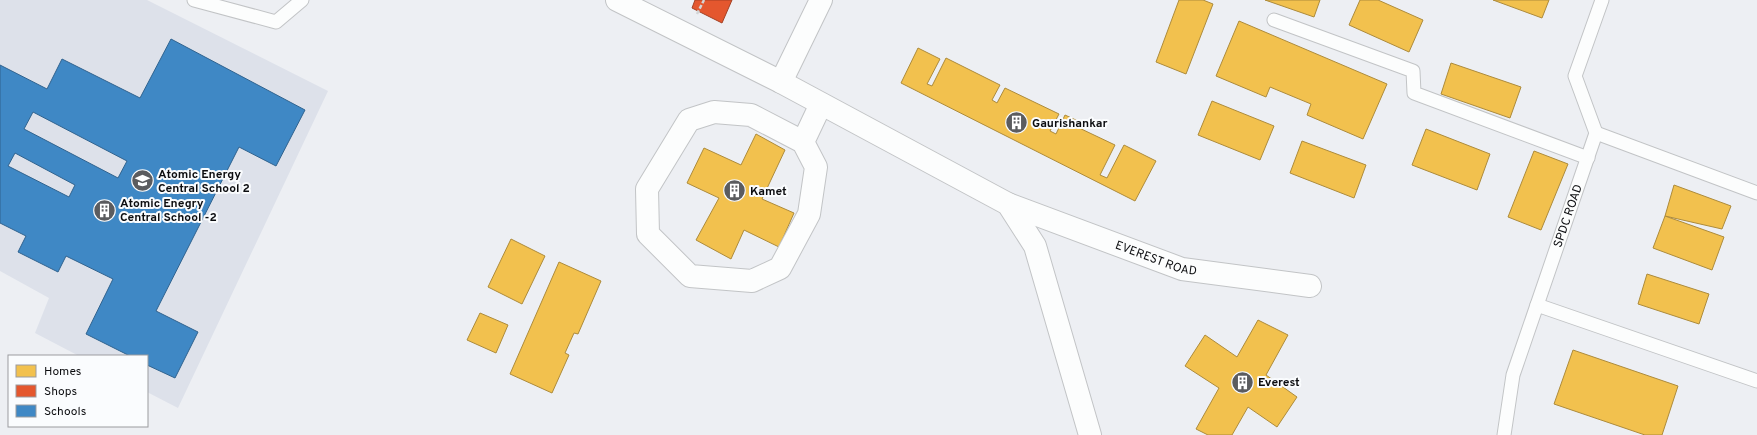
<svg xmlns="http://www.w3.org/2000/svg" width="1757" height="435" font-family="Overpass,sans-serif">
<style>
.built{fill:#dde1ea}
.homes{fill:#f2c14e;stroke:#ad8b3b}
.shops{fill:#e4572e;stroke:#a34125}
.schools{fill:#3f88c5;stroke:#30638f;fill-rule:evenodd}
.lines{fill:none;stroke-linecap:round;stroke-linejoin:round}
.lane-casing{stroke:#c2c4c6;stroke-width:15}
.street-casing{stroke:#c2c4c6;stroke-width:24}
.path{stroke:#d3d4d5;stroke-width:2.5;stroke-dasharray:4 2;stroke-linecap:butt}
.lane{stroke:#fcfdfd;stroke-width:13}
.street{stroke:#fcfdfd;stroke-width:22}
.labels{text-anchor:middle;stroke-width:4;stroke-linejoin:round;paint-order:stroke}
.poi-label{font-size:12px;font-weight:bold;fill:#0c0d10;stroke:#fafcfe;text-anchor:start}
.street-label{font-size:12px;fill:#0c0d10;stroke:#fafcfe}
</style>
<rect width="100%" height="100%" fill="#edeff3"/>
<!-- built -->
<path class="built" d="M0 0H147L328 91 178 408 147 392V356H79L35 333 49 298 0 271Z"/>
<!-- homes -->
<g class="homes">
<path d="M1179 0H1203L1213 4 1186 74 1156 62Z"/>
<path d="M1265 0H1320L1314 17Z"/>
<path d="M1360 0H1378L1423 20 1409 52 1349 25Z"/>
<path d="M1493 0H1549L1542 18Z"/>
<path d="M1239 21 1387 84 1363 139 1307 115 1311 104 1270 87 1266 97 1216 76Z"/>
<path d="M918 48 940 59 927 84 932 86 946 58 1000 85 992 100 997 103 1005 88 1059 114 1050 131 1056 134 1065 115 1078 121 1075 126 1115 145 1100 175 1107 178 1124 145 1156 161 1135 201 901 83Z"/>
<path d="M1451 63 1521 87 1510 118 1441 94Z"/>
<path d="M1212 101 1274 126 1260 160 1198 135Z"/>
<path d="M1426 129 1490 154 1477 190 1412 165Z"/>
<path d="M756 134 785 150 762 199 794 213 779 247 744 230 731 259 696 240 719 198 687 183 704 148 741 165Z"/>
<path d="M1302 141 1366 165 1354 198 1290 173Z"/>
<path d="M1534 151 1568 164 1541 230 1508 217Z"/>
<path d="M1674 185 1731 206 1722 229 1665 216Z"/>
<path d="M1665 216 1724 237 1712 270 1653 248Z"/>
<path d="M511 239 545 256 522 304 488 287Z"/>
<path d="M559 262 601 281 578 334 574 333 565 353 569 355 552 393 510 374Z"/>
<path d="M1647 274 1709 294 1699 324 1638 304Z"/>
<path d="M480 313 508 325 496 353 467 340Z"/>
<path d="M1258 320 1288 335 1266 375 1297 397 1277 427 1248 407 1232 435H1208L1196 429 1219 388 1185 366 1205 335 1237 357Z"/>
<path d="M1573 350 1678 386 1662 435H1645L1554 404Z"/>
</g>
<!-- shops -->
<path class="shops" d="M695 0H732L722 23 692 8Z"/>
<!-- schools -->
<path class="schools" d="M171 39 305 110 276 166 239 147 156 311 198 332 175 378 147 365V356H130L86 334 113 279 66 256 58 272 18 252 26 236 0 223V65L47 89 62 59 140 98ZM33 112 127 161 118 178 24 129ZM15 153 75 185 69 197 8 166Z"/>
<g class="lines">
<defs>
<g id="lane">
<path d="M194 0 276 22 302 0"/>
<path d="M1274 20 1413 71 1414 93 1588 158"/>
<path d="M1596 133 1757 193"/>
<path d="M1537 305 1757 381"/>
<path id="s1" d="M1504 435 1513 375 1596 133 1575 76 1602 0"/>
</g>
<g id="street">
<path d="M617 0 781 82 1008 204 1035 246 1090 435"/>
<path d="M781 82 821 0"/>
<path d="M803 142 751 115 714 112 689 120 647 189 648 234 690 276 752 281 780 268 809 214 816 167 803 142 821 104"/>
<path id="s2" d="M1008 204 1182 269 1310 286"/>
</g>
</defs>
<!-- lane casing -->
<use href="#lane" class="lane-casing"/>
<!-- street casing -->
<use href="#street" class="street-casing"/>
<!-- path -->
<path class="path" d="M697 14 704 0"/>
<!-- lane -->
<use href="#lane" class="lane"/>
<!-- street -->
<use href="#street" class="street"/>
</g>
<!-- icons -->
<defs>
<symbol id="building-disc" viewBox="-11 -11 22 22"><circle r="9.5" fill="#5b5c5f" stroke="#fafcfe"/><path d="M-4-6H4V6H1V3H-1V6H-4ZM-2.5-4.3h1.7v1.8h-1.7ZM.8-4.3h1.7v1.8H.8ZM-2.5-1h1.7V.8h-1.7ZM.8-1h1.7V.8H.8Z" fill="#fff"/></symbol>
<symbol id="school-disc" viewBox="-11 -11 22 22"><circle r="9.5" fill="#5b5c5f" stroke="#fafcfe"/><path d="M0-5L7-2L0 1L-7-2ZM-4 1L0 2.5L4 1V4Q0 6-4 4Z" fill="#fff"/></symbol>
</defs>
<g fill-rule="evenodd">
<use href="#building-disc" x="1004" y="110" width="25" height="25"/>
<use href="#school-disc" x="130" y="168" width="25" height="25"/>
<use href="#building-disc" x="722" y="178" width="25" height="25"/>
<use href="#building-disc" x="92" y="198" width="25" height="25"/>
<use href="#building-disc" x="1230" y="370" width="25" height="25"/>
</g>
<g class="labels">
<!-- poi labels -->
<g class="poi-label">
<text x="1032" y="127">Gaurishankar</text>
<text x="158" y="178">Atomic Energy<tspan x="158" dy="14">Central School 2</tspan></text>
<text x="750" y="195">Kamet</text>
<text x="120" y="207">Atomic Enegry<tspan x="120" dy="14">Central School -2</tspan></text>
<text x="1258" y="386">Everest</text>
</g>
<!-- street labels -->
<g class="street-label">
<text dy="4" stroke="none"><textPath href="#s1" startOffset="229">SPDC ROAD</textPath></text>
<text dy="4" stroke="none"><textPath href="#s2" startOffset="158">EVEREST ROAD</textPath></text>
</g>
</g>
<!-- legend -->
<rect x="8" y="355" width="140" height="72" fill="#fafcfe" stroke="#9b9c9f"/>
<rect x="16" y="365" width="20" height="12" fill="#f2c14e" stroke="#9b9c9f"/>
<text x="44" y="375" font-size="12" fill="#0c0d10">Homes</text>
<rect x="16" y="385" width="20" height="12" fill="#e4572e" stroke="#9b9c9f"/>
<text x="44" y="395" font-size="12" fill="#0c0d10">Shops</text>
<rect x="16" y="405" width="20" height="12" fill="#3f88c5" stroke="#9b9c9f"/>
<text x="44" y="415" font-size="12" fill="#0c0d10">Schools</text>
</svg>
